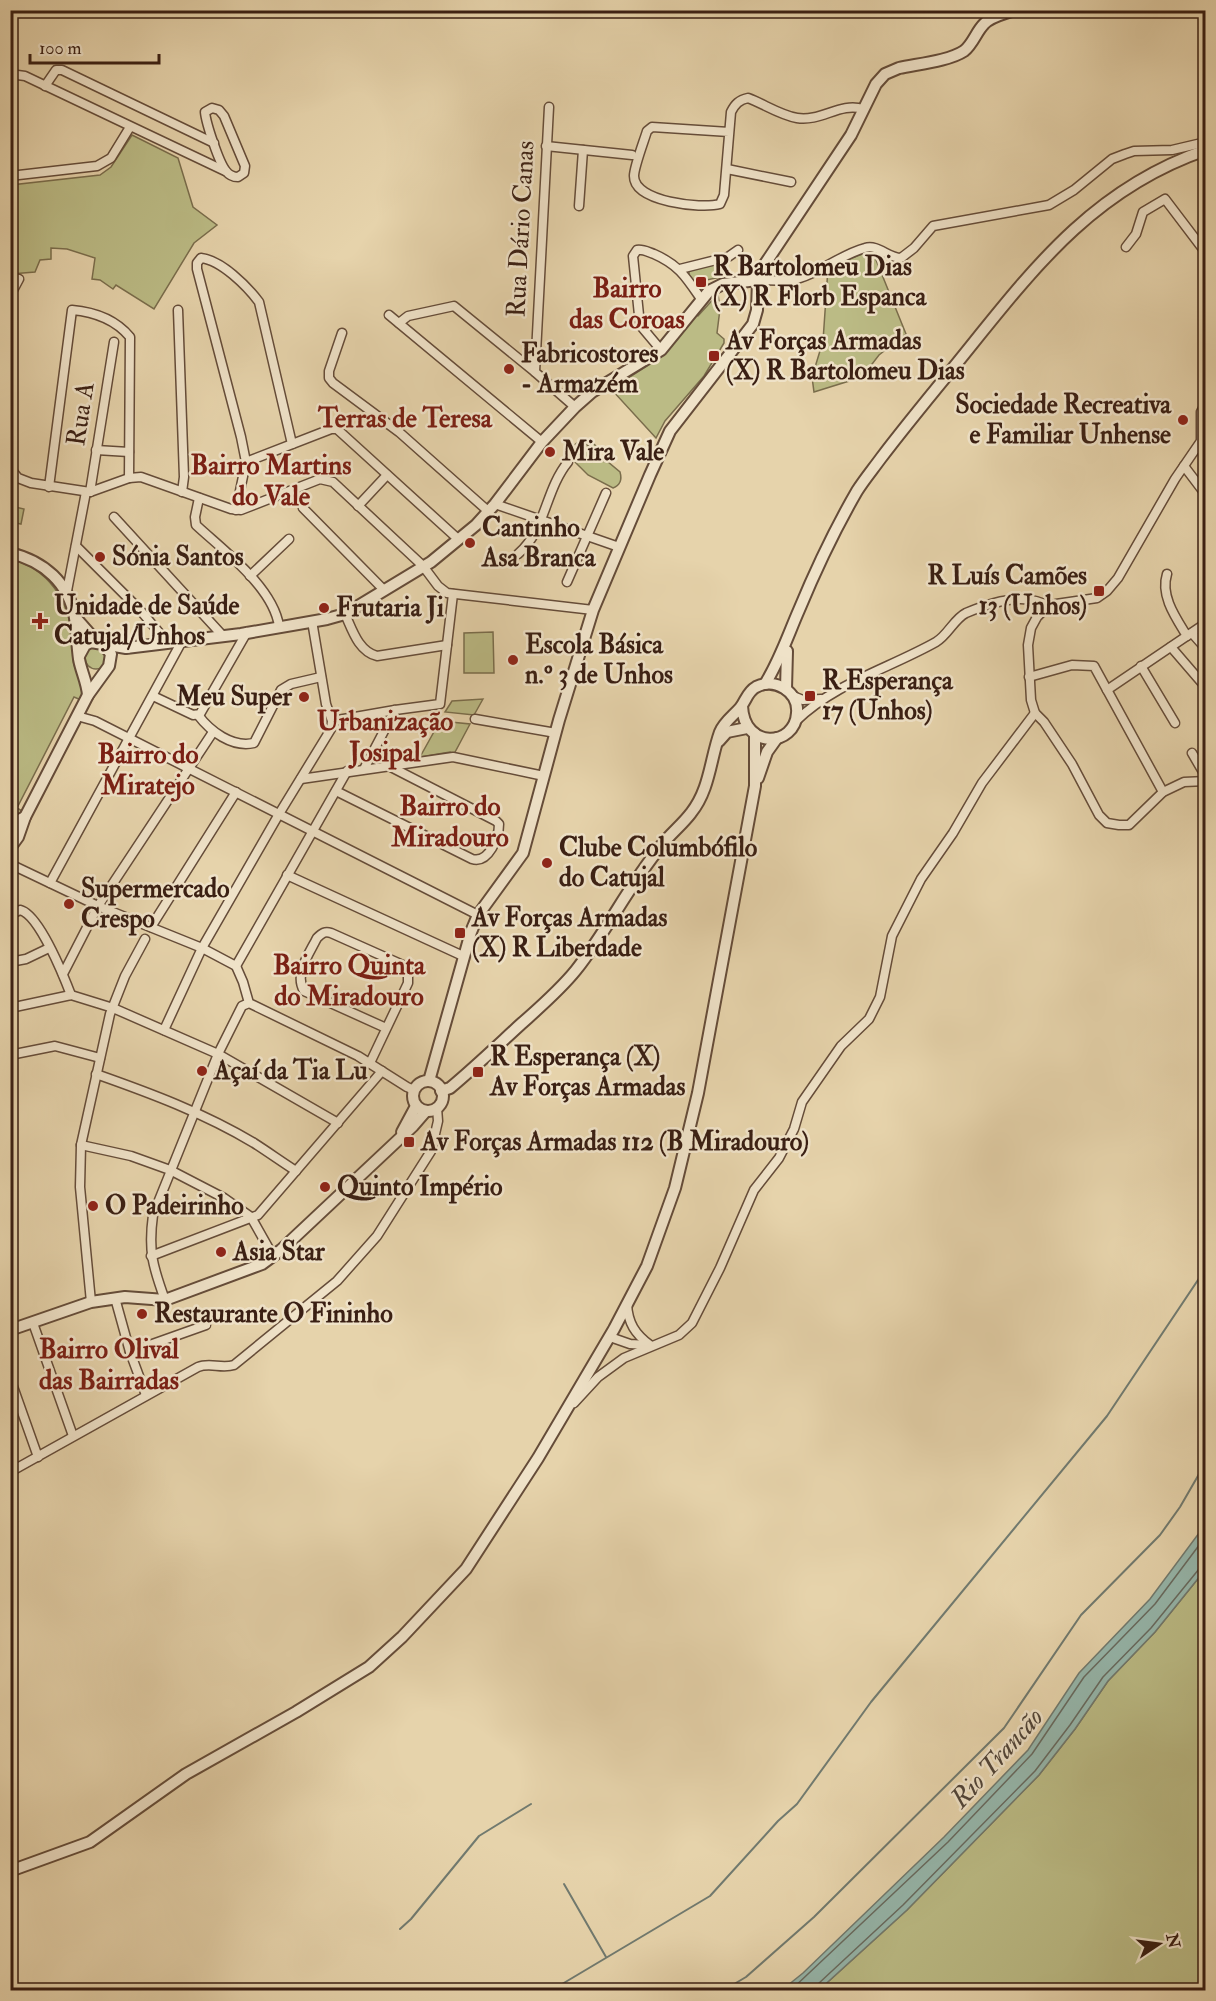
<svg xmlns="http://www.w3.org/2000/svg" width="1216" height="2001" viewBox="0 0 1216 2001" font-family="'IM FELL Double Pica',serif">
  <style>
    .green { fill: #bbbb85; stroke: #7a6d4c; stroke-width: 1.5 }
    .water { fill: #96b7ac; stroke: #717a6f; stroke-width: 1.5 }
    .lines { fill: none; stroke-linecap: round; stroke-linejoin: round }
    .shore { stroke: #686b60; stroke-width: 1.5 }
    .stream { stroke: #717a6f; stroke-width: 2 }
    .minor-casing { stroke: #654c39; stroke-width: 11 }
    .tertiary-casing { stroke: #654c39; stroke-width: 14 }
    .minor { stroke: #efe2c8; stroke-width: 8 }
    .tertiary { stroke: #efe2c8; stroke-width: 10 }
    .poi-dot { fill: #8f2418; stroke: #efe2c8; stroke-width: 2 }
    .labels { text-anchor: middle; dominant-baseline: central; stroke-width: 5; stroke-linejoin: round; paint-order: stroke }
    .street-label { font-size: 26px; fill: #3a1f13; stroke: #efe2c8 }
    .poi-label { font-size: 26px; font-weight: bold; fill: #3a1f13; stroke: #efe2c8; text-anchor: start }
    .neighbourhood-label { font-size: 27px; font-weight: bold; fill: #7a1f14; stroke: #efe2c8 }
    .water-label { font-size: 27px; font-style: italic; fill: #514539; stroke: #efe2c8 }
  </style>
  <rect width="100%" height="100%" fill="#e6d3ab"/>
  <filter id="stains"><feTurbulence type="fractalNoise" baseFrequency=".00333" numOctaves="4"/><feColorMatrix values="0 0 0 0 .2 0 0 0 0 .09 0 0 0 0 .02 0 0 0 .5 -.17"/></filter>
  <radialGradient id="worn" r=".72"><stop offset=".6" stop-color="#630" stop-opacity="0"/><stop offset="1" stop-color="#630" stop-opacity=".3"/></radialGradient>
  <g class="green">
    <path d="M132 135 178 158 193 207 217 225 194 243 154 309 116 285 113 289 100 280 92 279 95 258 67 249 51 248V259L40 260 35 272 11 274V185L100 175 111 167Z"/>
    <path d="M872 250 906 334 879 355 862 377 814 392 812 377 823 341 828 268Z"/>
    <path d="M717 263 721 277 697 282H694L689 276V271Z"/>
    <path d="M718 294 720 309 717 333 724 339V343L704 376 665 421 656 438 611 389 661 357 695 315 698 316Z"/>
    <path d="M581 439 588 446 592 442 600 450 595 456 601 461 608 462 620 472C622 479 621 485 613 488L588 475 566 453Z"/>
    <path d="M11 506 24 509 21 524 11 522Z"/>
    <path d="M17 561C54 573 72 609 73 646 74 652 72 659 74 665 79 680 87 680 81 700L74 697 17 808 22 811 11 822 10 584 14 583Z"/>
    <path d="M493 632 494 673H464V633Z"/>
    <circle cx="96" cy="658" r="11"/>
    <path d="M483 699 474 715 445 712 452 701Z"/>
    <path d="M440 721 470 724 454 754 450 752 420 757Z"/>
    <path d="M1205 1570V1990H819L907 1910 1039 1775 1075 1729 1108 1681 1155 1632Z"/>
  </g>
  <path class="water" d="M1205 1525V1570L1155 1632 1108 1681 1075 1729 1039 1775 907 1910 819 1990H782L803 1973 944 1837 1028 1750 1079 1673 1150 1599Z"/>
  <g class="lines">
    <g class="shore">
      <path d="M791 1990 948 1842 1032 1754 1084 1677 1155 1604 1206 1536"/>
      <path d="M816 1990 818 1984 903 1905 1035 1771 1070 1725 1103 1677 1151 1628 1199 1569 1206 1567"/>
    </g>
    <g class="stream">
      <path d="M564 1884 606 1957"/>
      <path d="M400 1929 411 1919 479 1836 531 1804"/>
      <path d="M552 1990 710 1896 778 1821 797 1804 871 1702 1107 1416 1206 1268"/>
      <path d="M724 1990 746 1977 814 1917 1004 1728 1081 1615 1160 1535 1180 1507 1206 1462"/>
    </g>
    <defs>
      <g id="minor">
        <path d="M10 74 25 76 225 171"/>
        <path d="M45 86 56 70H62L214 143"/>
        <path d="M549 107 535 372 575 407"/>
        <path d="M212 108 219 110 224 116 245 166 244 173 238 177C234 177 229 175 226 171 219 163 206 123 205 112Z"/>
        <path d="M729 132 652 127 647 131C644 141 634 167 634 176 634 202 701 209 720 204L724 195 731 112C735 104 739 100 748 98 764 104 780 115 797 118 821 122 840 102 863 109"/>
        <path d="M546 146 632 155"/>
        <path d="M727 169 791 182"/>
        <path d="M10 176 97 166 111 158 130 127"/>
        <path d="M579 206 583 150"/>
        <path d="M1126 247 1136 234 1143 212 1165 199 1206 253"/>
        <path d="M680 269 728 257 738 250"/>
        <path d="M758 280C771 280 787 282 800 278 823 271 842 254 865 248 878 244 888 258 901 258L914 248 933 226 1049 205 1074 190 1112 159 1125 154 1134 151 1172 150 1206 142"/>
        <path d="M10 302 11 294 19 279"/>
        <path d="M178 310 184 477 182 492"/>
        <path d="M389 315 542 442"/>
        <path d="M399 323 408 316 454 306 535 372"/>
        <path d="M342 333 329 371V378L333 383 399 432 488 511"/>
        <path d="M661 350 640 325 633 256 637 250C643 249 648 252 654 254 679 265 686 277 701 299"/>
        <path d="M1206 403 1201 412V441L1175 479 1118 578 1107 591 1097 598 1056 604 1044 610 1037 617 1031 628 1028 645 1031 700 1035 713 1044 722 1072 764 1099 815 1107 823 1119 825H1129L1163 792 1184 782 1206 781"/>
        <path d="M96 450 129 452"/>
        <path d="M246 462 331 429H337L458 539"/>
        <path d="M1184 466 1206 495"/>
        <path d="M10 468 18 478 31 483 90 492 129 478 141 477 231 509 241 510 320 479 333 482 423 566 438 586 447 593 593 610"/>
        <path d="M49 487 72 310C95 312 115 319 130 337L129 478"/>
        <path d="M90 492 114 342"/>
        <path d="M199 498 195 517 196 525C224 551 273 587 279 626"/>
        <path d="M495 504 619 547"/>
        <path d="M358 506 387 475"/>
        <path d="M303 508 383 589"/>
        <path d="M236 510 246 462 241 437 197 269V263L201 258C221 260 247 286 259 302L292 444"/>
        <path d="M114 517 223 636"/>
        <path d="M76 546 140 610 168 643"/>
        <path d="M518 554C546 530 545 490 568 462"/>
        <path d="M1167 574C1160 596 1176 618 1187 636"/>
        <path d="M250 576 289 539"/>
        <path d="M567 582 606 493"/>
        <path d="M67 591 86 492"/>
        <path d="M345 614C352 629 358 651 377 656L447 645"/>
        <path d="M1192 633 1206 649"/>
        <path d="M1171 647 1202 683"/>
        <path d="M1141 666 1175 723"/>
        <path d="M1029 677 1072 665 1094 666 1163 792"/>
        <path d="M1107 690 1206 623"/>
        <path d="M153 696 193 715 200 714 247 632"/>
        <path d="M793 696 803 700 821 699"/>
        <path d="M198 715C210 731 232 748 254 743L281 690 291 684 321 677"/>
        <path d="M77 716 95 721 478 915"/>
        <path d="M475 719 556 733"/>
        <path d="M332 721 395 710 440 704 453 594"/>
        <path d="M796 721C835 683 890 668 936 642 948 635 954 619 966 613 991 602 1025 591 1050 607"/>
        <path d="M1192 753 1206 777"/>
        <path d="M364 769 395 710"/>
        <path d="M301 779 453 757 544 776"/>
        <path d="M336 791 472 859C489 864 499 837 499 824L496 821 389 766"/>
        <path d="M10 864 98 906 202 948 236 966 243 982 249 1003 358 1056 407 1087 414 1090"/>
        <path d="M287 875 463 956"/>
        <path d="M50 883 182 641"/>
        <path d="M10 915 20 910C39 914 64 977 71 995"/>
        <path d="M151 927 236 792"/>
        <path d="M10 962 26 959 49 948"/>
        <path d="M236 966 347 771"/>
        <path d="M63 974 98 906 213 732"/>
        <path d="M10 1008 71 995 113 1008 218 1054 338 1123"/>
        <path d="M164 1030 202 948 279 814 331 729 332 721 326 704 312 621"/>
        <path d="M10 1055 55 1046 100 1058"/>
        <path d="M370 1063 408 983V970L405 966 331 933C325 931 322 933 317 938 309 954 294 974 304 991L386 1028"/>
        <path d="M96 1074C150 1093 204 1113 254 1143 268 1152 282 1162 296 1171"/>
        <path d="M81 1145 131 1156 170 1170 224 1198 251 1217 273 1256"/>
        <path d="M151 1256 258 1215 382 1071"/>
        <path d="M115 1298 130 1352 146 1395"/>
        <path d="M165 1300C153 1267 148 1251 153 1215L218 1054 242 1006 249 1003"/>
        <path d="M91 1302 80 1187 81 1145 110 1014 125 976 145 939"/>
        <path d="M627 1304C628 1323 635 1334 650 1345"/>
        <path d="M33 1323 73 1436"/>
        <path d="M610 1337 630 1344 647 1345"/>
        <path d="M130 1352 206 1325"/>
        <path d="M10 1378 38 1457"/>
        <path d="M574 1403 598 1377 624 1358 679 1335 692 1323 720 1268 754 1190 779 1158 794 1129 802 1102 841 1046 869 1019 880 997 892 936 921 879 953 833 982 783 1035 713"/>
        <path d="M10 1472 198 1367C210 1362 221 1369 234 1365L337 1281 377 1236 431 1151 438 1121 437 1108"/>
      </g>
      <g id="tertiary">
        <path d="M10 553C44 561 69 583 75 618 77 631 77 645 79 659 81 671 87 682 88 695"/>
        <path d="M75 617 97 642"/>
        <path d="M79 656 85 645 91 642 126 648 241 634 327 619 345 614 431 562 476 525 495 504 542 442 575 407 592 392 661 350 709 291 723 284 758 280"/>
        <path d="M765 684C780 660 788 635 799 610 816 569 835 529 857 491 864 480 873 469 881 458 903 429 926 401 949 373 1025 280 1086 191 1206 150"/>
        <path d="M786 689 787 651"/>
        <path d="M719 741 727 732 747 728"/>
        <path d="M758 778 767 752 777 738"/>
        <path d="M10 825 25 817"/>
        <path d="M10 848 18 837 25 817 88 695 109 666 111 654 103 644"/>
        <path d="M429 1081 471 932 478 915 523 853 559 720 593 610 650 475 670 431 753 324 757 310 758 280 761 270 851 135 876 84 885 74 899 68C917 64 949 61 964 51 973 44 976 32 984 24 991 16 1004 14 1014 10"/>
        <circle cx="428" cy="1096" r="15"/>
        <path d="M441 1091 450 1088C474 1068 497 1046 521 1024 540 1007 560 990 576 970 607 931 629 885 661 846 670 834 682 825 691 813 710 789 710 760 720 732 724 722 733 716 740 708 746 701 747 692 756 687 775 677 799 692 797 713 795 747 744 750 742 706"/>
        <path d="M402 1132 416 1106"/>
        <path d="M10 1330 91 1302 125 1297 165 1300 262 1264 281 1250 413 1126 426 1111"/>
        <path d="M10 1871 90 1842 186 1774 296 1712 369 1667 402 1637 466 1569 538 1458 614 1329 647 1266 675 1188 698 1093 755 786V734"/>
      </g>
    </defs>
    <use href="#minor" class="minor-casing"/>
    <use href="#tertiary" class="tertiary-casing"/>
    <use href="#minor" class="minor"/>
    <use href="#tertiary" class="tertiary"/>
  </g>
  <g class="poi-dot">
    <rect x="695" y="276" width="12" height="12" rx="3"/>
    <rect x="708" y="350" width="12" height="12" rx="3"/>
    <circle cx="509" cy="369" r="6"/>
    <circle cx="1183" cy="420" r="6"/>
    <circle cx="550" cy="452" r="6"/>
    <circle cx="470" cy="543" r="6"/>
    <circle cx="100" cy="557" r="6"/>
    <rect x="1093" y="585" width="12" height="12" rx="3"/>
    <circle cx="324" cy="608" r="6"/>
    <path d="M37 612h6v6h6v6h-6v6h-6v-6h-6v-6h6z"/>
    <circle cx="513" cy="660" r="6"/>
    <rect x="804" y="690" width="12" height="12" rx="3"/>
    <circle cx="304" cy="697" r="6"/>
    <circle cx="547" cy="863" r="6"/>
    <circle cx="69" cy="904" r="6"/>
    <rect x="454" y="927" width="12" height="12" rx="3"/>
    <circle cx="202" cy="1071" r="6"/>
    <rect x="472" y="1066" width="12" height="12" rx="3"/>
    <rect x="403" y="1136" width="12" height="12" rx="3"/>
    <circle cx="325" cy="1187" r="6"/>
    <circle cx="93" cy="1206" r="6"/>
    <circle cx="221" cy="1252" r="6"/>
    <circle cx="142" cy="1314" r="6"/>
  </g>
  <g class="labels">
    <g class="street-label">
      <text transform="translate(521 229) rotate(-87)">Rua Dário Canas</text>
      <text transform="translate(81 414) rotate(-81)">Rua A</text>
    </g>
    <g class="poi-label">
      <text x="713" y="267">R Bartolomeu Dias<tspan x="713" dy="30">(X) R Florb Espanca</tspan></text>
      <text x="726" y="341">Av Forças Armadas<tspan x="726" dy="30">(X) R Bartolomeu Dias</tspan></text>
      <text x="521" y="354">Fabricostores<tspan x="521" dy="30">- Armazém</tspan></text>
      <text x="1171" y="405" text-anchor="end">Sociedade Recreativa<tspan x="1171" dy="30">e Familiar Unhense</tspan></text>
      <text x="562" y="452">Mira Vale</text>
      <text x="482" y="528">Cantinho<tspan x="482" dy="30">Asa Branca</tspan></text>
      <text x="112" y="557">Sónia Santos</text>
      <text x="1087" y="576" text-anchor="end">R Luís Camões<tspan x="1087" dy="30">13 (Unhos)</tspan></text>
      <text x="54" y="606">Unidade de Saúde<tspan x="54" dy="30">Catujal/Unhos</tspan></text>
      <text x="336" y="608">Frutaria Ji</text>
      <text x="525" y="645">Escola Básica<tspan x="525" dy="30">n.º 3 de Unhos</tspan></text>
      <text x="822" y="681">R Esperança<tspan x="822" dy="30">17 (Unhos)</tspan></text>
      <text x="292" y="697" text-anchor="end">Meu Super</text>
      <text x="559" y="848">Clube Columbófilo<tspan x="559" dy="30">do Catujal</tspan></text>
      <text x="81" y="889">Supermercado<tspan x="81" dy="30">Crespo</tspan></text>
      <text x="472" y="918">Av Forças Armadas<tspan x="472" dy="30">(X) R Liberdade</tspan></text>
      <text x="490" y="1057">R Esperança (X)<tspan x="490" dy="30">Av Forças Armadas</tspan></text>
      <text x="214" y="1071">Açaí da Tia Lu</text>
      <text x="421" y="1142">Av Forças Armadas 112 (B Miradouro)</text>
      <text x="337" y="1187">Quinto Império</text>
      <text x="105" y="1206">O Padeirinho</text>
      <text x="233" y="1252">Asia Star</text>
      <text x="154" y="1314">Restaurante O Fininho</text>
    </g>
    <g class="neighbourhood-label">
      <text x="627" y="288">Bairro<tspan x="627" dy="31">das Coroas</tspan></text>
      <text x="405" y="418">Terras de Teresa</text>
      <text x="271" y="465">Bairro Martins<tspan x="271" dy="31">do Vale</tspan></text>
      <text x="385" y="721">Urbanização<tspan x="385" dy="31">Josipal</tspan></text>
      <text x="148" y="754">Bairro do<tspan x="148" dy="31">Miratejo</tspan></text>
      <text x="450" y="806">Bairro do<tspan x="450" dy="31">Miradouro</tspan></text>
      <text x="349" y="965">Bairro Quinta<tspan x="349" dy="31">do Miradouro</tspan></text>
      <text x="109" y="1349">Bairro Olival<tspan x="109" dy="31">das Bairradas</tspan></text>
    </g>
    <g class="water-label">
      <text transform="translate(997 1758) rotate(-48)">Rio Trancão</text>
    </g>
  </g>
  <rect width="1216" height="2001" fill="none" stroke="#e6d3ab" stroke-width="36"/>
  <rect x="12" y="12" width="1192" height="1977" fill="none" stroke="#3a1f13" stroke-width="3"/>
  <rect x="18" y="18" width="1180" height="1965" fill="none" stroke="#3a1f13" stroke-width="1.5"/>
  <g transform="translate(1159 1944) rotate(77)" stroke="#efe2c8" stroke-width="4.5" paint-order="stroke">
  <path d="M0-4.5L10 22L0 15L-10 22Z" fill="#3a1f13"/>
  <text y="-9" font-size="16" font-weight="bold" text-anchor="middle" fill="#3a1f13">N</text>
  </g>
  <path d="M30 54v9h129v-9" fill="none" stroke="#3a1f13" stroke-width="3"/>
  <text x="39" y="54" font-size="18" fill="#3a1f13" stroke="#efe2c8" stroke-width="4.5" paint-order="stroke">100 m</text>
  <rect width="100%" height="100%" filter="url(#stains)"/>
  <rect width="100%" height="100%" fill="url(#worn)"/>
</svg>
